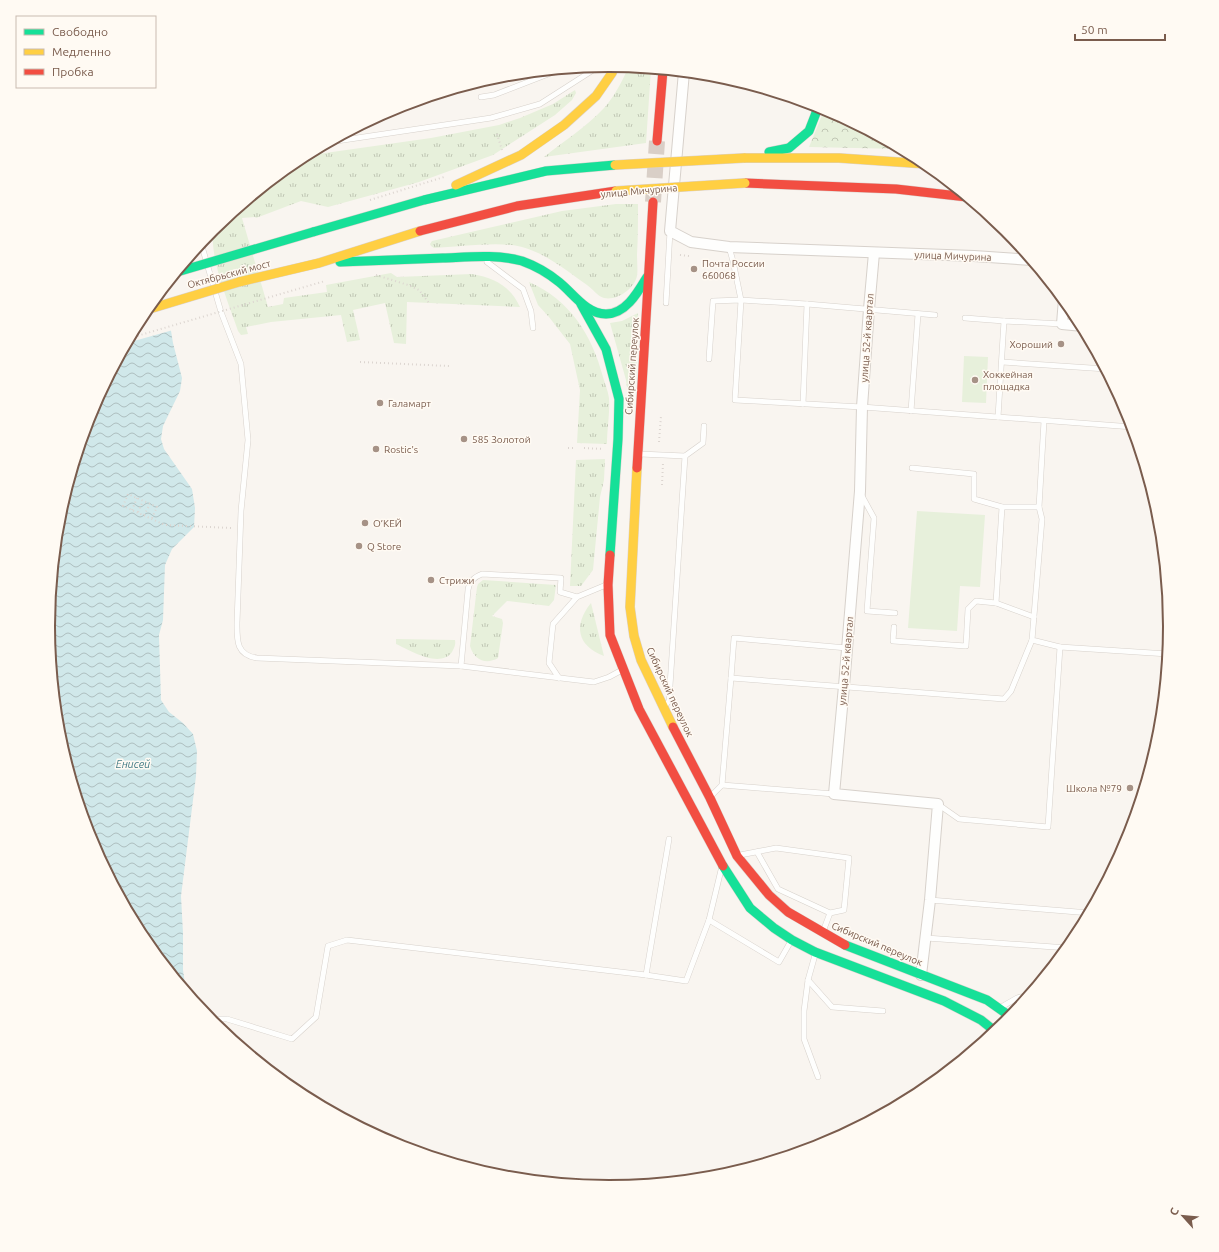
<svg xmlns="http://www.w3.org/2000/svg" width="1219" height="1252" viewBox="0 0 1219 1252" font-family="Ubuntu,sans-serif">
  <style>
    .grass { fill: url(#grass-tufts) }
    .forest { fill: url(#forest-crowns) }
    .park { fill: #e7f0db }
    .water { fill: url(#water-waves) }
    .pier { fill: #f9f5f0 }
    .lines { fill: none; stroke-linecap: round; stroke-linejoin: round }
    .primary-tunnel { stroke: #d9cfc7; stroke-width: 16; stroke-dasharray: 16 8; stroke-linecap: butt }
    .lane-casing { stroke: #d7d1cb; stroke-width: 6 }
    .street-casing { stroke: #d7d1cb; stroke-width: 12 }
    .fast-casing { stroke: #dad1cc; stroke-width: 10 }
    .slow-casing { stroke: #dad1cc; stroke-width: 10 }
    .jam-casing { stroke: #dad1cc; stroke-width: 10 }
    .path { stroke: #dcd5d0; stroke-width: 2; stroke-dasharray: 1 3; stroke-linecap: butt }
    .lane { stroke: #fefefd; stroke-width: 5 }
    .street { stroke: #fefefd; stroke-width: 10 }
    .fast { stroke: #16e098; stroke-width: 9 }
    .slow { stroke: #ffcf43; stroke-width: 9 }
    .jam { stroke: #f24e42; stroke-width: 9 }
    .fast-bridge-casing { stroke: #dad1cc; stroke-width: 10; stroke-linecap: butt }
    .slow-bridge-casing { stroke: #dad1cc; stroke-width: 10; stroke-linecap: butt }
    .path-bridge { stroke: #dcd5d0; stroke-width: 2; stroke-dasharray: 1 3; stroke-linecap: butt }
    .fast-bridge { stroke: #16e098; stroke-width: 9 }
    .slow-bridge { stroke: #ffcf43; stroke-width: 9 }
    .poi-dot { fill: #a69286; stroke: #fffaf3; stroke-width: 1.5 }
    .labels { text-anchor: middle; dominant-baseline: central; stroke-width: 3; stroke-linejoin: round; paint-order: stroke }
    .street-label { font-size: 10px; fill: #7a5c4d; stroke: #fffaf3 }
    .poi-label { font-size: 10px; fill: #7a5c4d; stroke: #fffaf3; text-anchor: start }
    .water-label { font-size: 11px; font-style: italic; fill: #437c86; stroke: #fffaf3 }
    .rim { fill: none; stroke: #7a5c4d; stroke-width: 2 }
  </style>
  <defs>
    <pattern id="grass-tufts" width="24" height="20" patternUnits="userSpaceOnUse"><rect width="24" height="20" fill="#e7f0db"/><path d="M3 7l-1-3M5 7V3M7 7l1-3M15 17l-1-3M17 17v-4M19 17l1-3" fill="none" stroke="#c0c6b4"/></pattern>
    <pattern id="forest-crowns" width="20" height="18" patternUnits="userSpaceOnUse"><rect width="20" height="18" fill="#e7f0db"/><path d="M2 6a3 3 0 1 1 6 0M12 15a3 3 0 1 1 6 0" fill="none" stroke="#c0c6b4"/></pattern>
    <pattern id="water-waves" width="16" height="10" patternUnits="userSpaceOnUse"><rect width="16" height="10" fill="#d0e8ea"/><path d="M0 5q4-4 8 0t8 0" fill="none" stroke="#aebfc0"/></pattern>
  </defs>
  <rect width="100%" height="100%" fill="#f9f5f0"/>
  <g class="grass">
    <path d="M629 66 651 69 646 143 544 157C564 141 586 127 604 108 613 99 624 78 629 66Z"/>
    <path d="M575 90 576 93 572 100 555 115 493 155 419 182 328 207 301 201 256 218 255 217 242 218 268 307 283 304 284 298 327 292 326 285 391 273 397 277 472 274C495 278 510 286 520 307L407 302 406 344 394 343 385 303 353 310 360 340 347 342 341 315 271 322 246 327 248 334 241 335 238 331C228 301 210 261 213 229L298 159 311 155 431 138 499 125 520 118 553 104Z"/>
    <path d="M616 204H638C638 221 638 238 637 255 637 262 638 270 637 276 634 289 617 301 604 298 597 296 593 289 587 285 567 271 547 254 522 247 499 241 459 247 434 248L431 246 430 244 432 241 562 211Z"/>
    <path d="M529 282C570 300 592 335 603 377 605 384 608 391 609 398 610 413 607 429 607 444L577 443 580 390 570 344 549 317 538 305Z"/>
    <path d="M638 313 636 381 630 406 626 380 610 323 622 321Z"/>
    <path d="M605 459 604 480 600 497 593 570 581 586H570L576 460Z"/>
    <path d="M483 580 556 585 554 600 549 606 507 601 492 616 502 619 503 623 498 658C486 665 474 660 470 646L477 587 478 584Z"/>
    <path d="M591 603 604 656C577 646 573 625 591 603Z"/>
    <path d="M396 639 455 640C456 645 454 648 452 652 440 669 409 650 396 644Z"/>
  </g>
  <path class="forest" d="M825 108 899 147 901 149 809 147Z"/>
  <g class="park">
    <path d="M964 356 988 357 986 403 962 402Z"/>
    <path d="M917 511 985 515 980 587 960 586 957 631 908 628Z"/>
  </g>
  <path class="water" d="M164 288 173 343 182 378 180 391 163 426 161 439 164 449 192 489 195 508 194 527 172 549 165 565 163 620 159 635 161 700 169 712 183 723 193 734 197 751 196 776 181 896 183 933V970L186 991 143 938 91 841 59 735 48 626 59 516 91 411 143 314Z"/>
  <path class="pier" d="M165 287 173 330 127 343 143 314Z"/>
  <g class="lines">
    <path class="primary-tunnel" d="M653 202 657 141"/>
    <defs>
      <g id="lane">
        <path d="M481 97 494 95 551 73 556 70"/>
        <path d="M330 142 491 118 540 104 601 65"/>
        <path d="M201 243 221 312 241 364 248 440 241 511 237 623C237 640 236 655 257 658L461 666 594 682 609 677 622 670"/>
        <path d="M729 247 733 261 741 300 807 304 935 315"/>
        <path d="M487 262 523 289 531 311 533 328"/>
        <path d="M666 303 670 231"/>
        <path d="M965 318 1004 321"/>
        <path d="M709 359 713 301 741 300 735 400 862 407 1133 427"/>
        <path d="M1002 362 1106 369"/>
        <path d="M803 404 807 304"/>
        <path d="M911 411 918 314"/>
        <path d="M998 417 1004 321 1062 324"/>
        <path d="M1044 421 1039 507 1042 519 1032 640 1060 647"/>
        <path d="M640 454 685 456 669 701 665 706"/>
        <path d="M685 456 703 443 704 426"/>
        <path d="M912 468 974 474V499L1002 507H1039"/>
        <path d="M862 496 874 518 867 611 895 613"/>
        <path d="M996 603 1002 507"/>
        <path d="M894 627 893 641 966 646 968 609 976 601 996 603 1034 617"/>
        <path d="M461 666 468 590C469 582 474 577 482 574L561 578 560 592 577 597"/>
        <path d="M559 678 549 663 553 624 577 597 606 585"/>
        <path d="M731 678 734 638 847 648"/>
        <path d="M722 785 834 794"/>
        <path d="M711 796 722 785 731 678 1004 699 1011 691 1032 640"/>
        <path d="M939 805 959 819 1048 827 1060 647 1168 654"/>
        <path d="M757 852 778 889 830 913"/>
        <path d="M740 855 776 848 849 858 844 910 830 913 824 929"/>
        <path d="M930 900 1090 913"/>
        <path d="M709 920 779 962 791 941"/>
        <path d="M926 938 1068 948"/>
        <path d="M815 955 808 980 804 1011V1039L818 1077"/>
        <path d="M646 975 669 839"/>
        <path d="M808 980 832 1007 883 1011"/>
        <path d="M1003 1006 1017 998 1029 995"/>
        <path d="M210 1019H227L292 1039 316 1017 328 946 347 940 646 975 686 981 709 920 721 870"/>
      </g>
      <g id="street">
        <path d="M684 72 670 231 691 242 729 247 974 256 1032 260"/>
        <path d="M874 253 869 309 862 407 860 491 844 686 834 794 938 804 930 900 921 975"/>
        <path d="M1064 299 1062 324 1083 326"/>
      </g>
      <g id="fast">
        <path d="M769 152 789 148 809 131 816 113V105"/>
        <path d="M313 232 424 200 546 171 615 165"/>
        <path d="M340 262C374 261 409 259 443 258 469 257 497 254 522 261 536 266 548 273 559 282 573 293 586 314 606 314 626 314 638 292 647 277"/>
        <path d="M581 304 606 349 619 399 618 439 610 555"/>
        <path d="M723 866 750 908 774 928 792 940 815 952 944 1001 981 1020 996 1032"/>
        <path d="M845 945 987 1000 1011 1017"/>
      </g>
      <g id="slow">
        <path d="M744 158H839L927 164"/>
        <path d="M456 185 521 155 564 125 596 96 612 73 615 65"/>
        <path d="M239 282 319 263 420 231"/>
        <path d="M637 468 630 607 634 636 641 660 673 727"/>
      </g>
      <g id="jam">
        <path d="M657 141 663 70"/>
        <path d="M745 183 896 189 967 197"/>
        <path d="M420 231 517 206 616 191"/>
        <path d="M637 468 653 202"/>
        <path d="M610 555 608 585 610 635 639 709 723 866"/>
        <path d="M673 727 710 798 737 856 769 895 788 912 845 945"/>
      </g>
    </defs>
    <use href="#lane" class="lane-casing"/>
    <use href="#street" class="street-casing"/>
    <use href="#fast" class="fast-casing"/>
    <use href="#slow" class="slow-casing"/>
    <use href="#jam" class="jam-casing"/>
    <g class="path">
      <path d="M497 134 502 150"/>
      <path d="M370 200 444 177"/>
      <path d="M680 255 689 256"/>
      <path d="M376 275 408 285 419 290 429 303"/>
      <path d="M360 362 449 366"/>
      <path d="M659 442 661 416"/>
      <path d="M568 448H574"/>
      <path d="M584 448 604 449"/>
      <path d="M662 485 663 463"/>
      <path d="M132 510 137 498"/>
      <path d="M138 512 143 501"/>
      <path d="M144 515 150 504"/>
      <path d="M152 518 157 507 128 494 123 506 165 525 231 528"/>
    </g>
    <use href="#lane" class="lane"/>
    <use href="#street" class="street"/>
    <use href="#fast" class="fast"/>
    <use href="#slow" class="slow"/>
    <use href="#jam" class="jam"/>
    <defs>
      <path id="fast-bridge" d="M177 272 313 232"/>
      <g id="slow-bridge">
        <path d="M615 165 744 158"/>
        <path d="M616 191 745 183"/>
        <path d="M146 310 239 282"/>
      </g>
    </defs>
    <use href="#fast-bridge" class="fast-bridge-casing"/>
    <use href="#slow-bridge" class="slow-bridge-casing"/>
    <path class="path-bridge" d="M130 338 325 281"/>
    <use href="#fast-bridge" class="fast-bridge"/>
    <use href="#slow-bridge" class="slow-bridge"/>
  </g>
  <g class="poi-dot">
    <circle cx="694" cy="269" r="4"/>
    <circle cx="1061" cy="344" r="4"/>
    <circle cx="975" cy="380" r="4"/>
    <circle cx="380" cy="403" r="4"/>
    <circle cx="464" cy="439" r="4"/>
    <circle cx="376" cy="449" r="4"/>
    <circle cx="365" cy="523" r="4"/>
    <circle cx="359" cy="546" r="4"/>
    <circle cx="431" cy="580" r="4"/>
    <circle cx="1130" cy="788" r="4"/>
  </g>
  <g class="labels">
    <g class="street-label">
      <text transform="translate(639 191) rotate(-5)">улица Мичурина</text>
      <text transform="translate(953 256) rotate(2)">улица Мичурина</text>
      <text transform="translate(229 274) rotate(-15)">Октябрьский мост</text>
      <text transform="translate(867 338) rotate(-86)">улица 52-й квартал</text>
      <text transform="translate(632 366) rotate(-86)">Сибирский переулок</text>
      <text transform="translate(846 661) rotate(-85)">улица 52-й квартал</text>
      <text transform="translate(670 692) rotate(65)">Сибирский переулок</text>
      <text transform="translate(877 944) rotate(23)">Сибирский переулок</text>
    </g>
    <g class="poi-label">
      <text x="702" y="263">Почта России<tspan x="702" dy="12">660068</tspan></text>
      <text x="1053" y="344" text-anchor="end">Хороший</text>
      <text x="983" y="374">Хоккейная<tspan x="983" dy="12">площадка</tspan></text>
      <text x="388" y="403">Галамарт</text>
      <text x="472" y="439">585 Золотой</text>
      <text x="384" y="449">Rostic's</text>
      <text x="373" y="523">О’КЕЙ</text>
      <text x="367" y="546">Q Store</text>
      <text x="439" y="580">Стрижи</text>
      <text x="1122" y="788" text-anchor="end">Школа №79</text>
    </g>
    <g class="water-label">
      <text x="133" y="764">Енисей</text>
    </g>
  </g>
  <path d="M0 0H1219V1252H0ZM55 626a554 554 0 1 1 1108 0a554 554 0 1 1-1108 0Z" fill="#fffaf3" fill-rule="evenodd"/>
  <path class="rim" d="M55 626a554 554 0 1 1 1108 0a554 554 0 1 1-1108 0Z"/>
  <rect x="16" y="16" width="140" height="72" fill="#fffaf3" stroke="#cabbb1"/>
  <rect x="24" y="29" width="20" height="6" fill="#16e098" stroke="#cabbb1"/>
  <text x="52" y="36" font-size="12" fill="#7a5c4d">Свободно</text>
  <rect x="24" y="49" width="20" height="6" fill="#ffcf43" stroke="#cabbb1"/>
  <text x="52" y="56" font-size="12" fill="#7a5c4d">Медленно</text>
  <rect x="24" y="69" width="20" height="6" fill="#f24e42" stroke="#cabbb1"/>
  <text x="52" y="76" font-size="12" fill="#7a5c4d">Пробка</text>
  <g transform="translate(1183 1216) rotate(297)" stroke="#fffaf3" stroke-width="3" paint-order="stroke">
  <path d="M0-3L7 15L0 10L-7 15Z" fill="#7a5c4d"/>
  <text y="-6" font-size="11" font-weight="bold" text-anchor="middle" fill="#7a5c4d">С</text>
  </g>
  <path d="M1075 34v6h90v-6" fill="none" stroke="#7a5c4d" stroke-width="2"/>
  <text x="1081" y="34" font-size="12" fill="#7a5c4d" stroke="#fffaf3" stroke-width="3" paint-order="stroke">50 m</text>
</svg>
